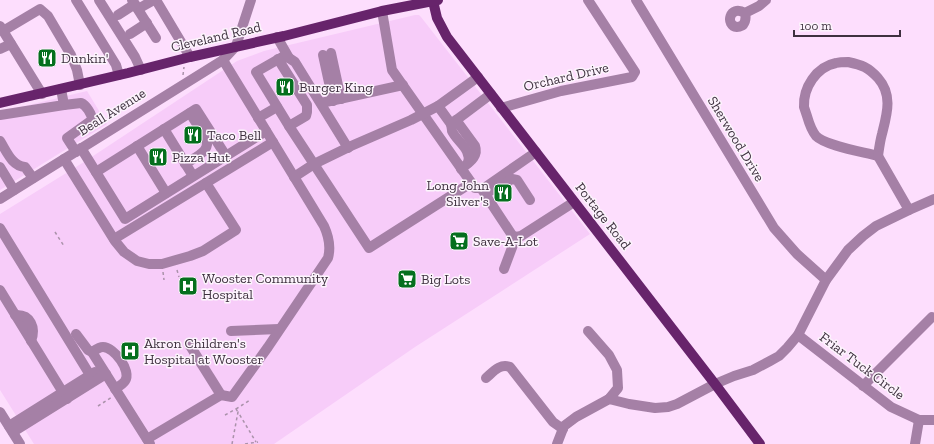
<svg xmlns="http://www.w3.org/2000/svg" width="934" height="444" viewBox="0 0 934 444" font-family="'Zilla Slab',serif">
  <style>
    .built { fill: #f7ccf9 }
    .lines { fill: none; stroke-linecap: round; stroke-linejoin: round }
    .path { stroke: #aa92aa; stroke-width: 1.5; stroke-dasharray: 3 3; stroke-linecap: butt }
    .minor { stroke: #a580a6; stroke-width: 10 }
    .major { stroke: #67246b; stroke-width: 10 }
    .labels { text-anchor: middle; dominant-baseline: central; stroke-width: 3; stroke-linejoin: round; paint-order: stroke }
    .street-label { font-size: 14px; fill: #3e303f; stroke: #fcf4fc }
    .poi-label { font-size: 14px; fill: #3e303f; stroke: #fcf4fc; text-anchor: start }
  </style>
  <rect width="100%" height="100%" fill="#fddefd"/>
  <g class="built">
    <path d="M415 15H419L421 17 590 234 415 347 274 444H34L0 390V214L84 162 237 61 264 51Z"/>
    <path d="M87 91 107 124 0 190V112Z"/>
  </g>
  <g class="lines">
    <g class="path">
      <path d="M183 75 184 67"/>
      <path d="M55 232 64 246"/>
      <path d="M177 270 179 277"/>
      <path d="M163 272 164 280"/>
      <path d="M98 406 112 397"/>
      <path d="M236 409 250 400"/>
      <path d="M225 415 236 409 238 412"/>
      <path d="M232 444 238 412 256 442"/>
      <path d="M245 444 258 442"/>
    </g>
    <g class="minor">
      <path d="M76 0 116 65 119 75"/>
      <path d="M99 0 135 57 141 70"/>
      <path d="M132 0 156 38"/>
      <path d="M156 0 190 57"/>
      <path d="M636 0 774 228 797 254 826 280"/>
      <path d="M138 9 154 0"/>
      <path d="M382 11 392 70 475 188H484L536 152"/>
      <path d="M745 13C746 17 746 21 743 25 741 26 740 27 737 27 725 26 729 4 745 13L759 6 766 0"/>
      <path d="M118 15 135 4"/>
      <path d="M0 26 42 94"/>
      <path d="M3 31 40 9 48 16 71 55 77 70 80 85"/>
      <path d="M130 34 147 23"/>
      <path d="M277 37 289 58 295 62 348 148"/>
      <path d="M0 49 11 44"/>
      <path d="M331 53 341 99"/>
      <path d="M323 55 333 101"/>
      <path d="M289 58 284 56 256 72 289 126 369 248 471 183"/>
      <path d="M278 59 307 105V112L306 116 289 126"/>
      <path d="M848 62C862 65 868 67 878 78 893 95 887 114 882 134 880 141 879 149 878 156 864 152 826 146 816 136 812 131 809 123 807 116 806 113 805 110 804 107 803 88 816 67 836 63 840 62 844 62 848 62Z"/>
      <path d="M321 103 403 85"/>
      <path d="M64 105 81 103C86 105 92 114 92 120L67 138 76 152"/>
      <path d="M438 106 451 124 491 94"/>
      <path d="M501 108 561 91 632 77 635 72 588 0"/>
      <path d="M0 115 64 105 61 89"/>
      <path d="M258 118 277 107"/>
      <path d="M456 120 475 146C479 157 468 163 461 169"/>
      <path d="M451 124C451 124 452 130 452 131 457 142 472 149 468 163"/>
      <path d="M164 129 193 176"/>
      <path d="M0 141C7 152 12 166 25 167L33 178"/>
      <path d="M137 146 166 193"/>
      <path d="M81 148 125 219 266 131"/>
      <path d="M878 156 909 210"/>
      <path d="M64 159 115 241 124 252 137 261 149 264H162L190 256 203 251 236 230 206 183"/>
      <path d="M185 164C195 157 213 151 205 137L190 113"/>
      <path d="M0 167 14 190"/>
      <path d="M96 172 196 109 226 156"/>
      <path d="M294 177 314 164 351 146 411 120 438 106 478 77"/>
      <path d="M481 188 512 235 516 237 521 236 574 202"/>
      <path d="M485 194 512 179 517 180 530 200"/>
      <path d="M0 199 223 60 236 46 251 0"/>
      <path d="M0 228 90 375"/>
      <path d="M114 239 273 142"/>
      <path d="M504 269 516 237"/>
      <path d="M0 290 67 399"/>
      <path d="M15 315C31 314 36 328 31 341"/>
      <path d="M231 331 279 329"/>
      <path d="M588 331 609 355 617 370 618 388 609 399"/>
      <path d="M76 334 88 350 92 352 150 444"/>
      <path d="M798 335 891 407 919 420H934"/>
      <path d="M189 344 221 395"/>
      <path d="M92 352C95 350 99 347 103 347 114 347 132 371 125 381 123 384 118 387 115 389"/>
      <path d="M486 378C493 372 500 363 510 367L553 422 563 429"/>
      <path d="M863 386 932 317"/>
      <path d="M0 412 20 444"/>
      <path d="M9 426 95 372"/>
      <path d="M13 432 106 374"/>
      <path d="M147 439 221 395 232 397 268 347 328 258C331 247 329 237 324 226L223 60"/>
      <path d="M557 444 564 426 576 417 609 399 629 404 655 408 668 407 677 404 715 384 734 376 753 370 770 361 779 356 787 348 798 335 826 280 848 250 863 236 876 226 909 210 934 199"/>
      <path d="M915 444 919 420"/>
    </g>
    <g class="major">
      <path d="M433 1 437 18 447 37 715 384 760 444"/>
      <path d="M0 103 128 73 190 57 284 36 382 11 438 0"/>
    </g>
  </g>
  <defs>
    <symbol id="restaurant-square" viewBox="-11 -11 22 22"><rect x="-9" y="-9" width="18" height="18" rx="4" fill="#056f1e" stroke="#fcf4fc"/><path d="M-5-6h1v4h1v-4h1v4h1v-4h1v5L-1.5 .5V6h-2V.5L-5-1ZM5-6V6H3V1.5H1.5Q1.5-4 5-6Z" fill="#fff"/></symbol>
    <symbol id="supermarket-square" viewBox="-11 -11 22 22"><rect x="-9" y="-9" width="18" height="18" rx="4" fill="#056f1e" stroke="#fcf4fc"/><path d="M-6-5.5h2.5l.6 2H6L4.5 2H-2.5L-4.4-4H-6ZM-1.5 3.2a1.3 1.3 0 1 0 .1 0ZM3 3.2a1.3 1.3 0 1 0 .1 0Z" fill="#fff"/></symbol>
    <symbol id="hospital-square" viewBox="-11 -11 22 22"><rect x="-9" y="-9" width="18" height="18" rx="4" fill="#056f1e" stroke="#fcf4fc"/><path d="M-5-5h3v3.5h4V-5h3V5h-3V1.5h-4V5h-3Z" fill="#fff"/></symbol>
  </defs>
  <g fill-rule="evenodd">
    <use href="#restaurant-square" x="36" y="47" width="22" height="22"/>
    <use href="#restaurant-square" x="274" y="76" width="22" height="22"/>
    <use href="#restaurant-square" x="182" y="124" width="22" height="22"/>
    <use href="#restaurant-square" x="147" y="146" width="22" height="22"/>
    <use href="#restaurant-square" x="492" y="182" width="22" height="22"/>
    <use href="#supermarket-square" x="448" y="230" width="22" height="22"/>
    <use href="#supermarket-square" x="396" y="268" width="22" height="22"/>
    <use href="#hospital-square" x="177" y="275" width="22" height="22"/>
    <use href="#hospital-square" x="119" y="340" width="22" height="22"/>
  </g>
  <g class="labels">
    <g class="street-label">
      <text transform="translate(216 37) rotate(-13)">Cleveland Road</text>
      <text transform="translate(566 77) rotate(-13)">Orchard Drive</text>
      <text transform="translate(112 112) rotate(-32)">Beall Avenue</text>
      <text transform="translate(736 139) rotate(59)">Sherwood Drive</text>
      <text transform="translate(603 216) rotate(52)">Portage Road</text>
      <text transform="translate(862 366) rotate(37)">Friar Tuck Circle</text>
    </g>
    <g class="poi-label">
      <text x="61" y="58">Dunkin'</text>
      <text x="299" y="87">Burger King</text>
      <text x="207" y="135">Taco Bell</text>
      <text x="172" y="157">Pizza Hut</text>
      <text x="489" y="185" text-anchor="end">Long John<tspan x="489" dy="16">Silver's</tspan></text>
      <text x="473" y="241">Save-A-Lot</text>
      <text x="202" y="278">Wooster Community<tspan x="202" dy="16">Hospital</tspan></text>
      <text x="421" y="279">Big Lots</text>
      <text x="144" y="343">Akron Children's<tspan x="144" dy="16">Hospital at Wooster</tspan></text>
    </g>
  </g>
  <path d="M794 30v6h106v-6" fill="none" stroke="#3e303f" stroke-width="2"/>
  <text x="800" y="30" font-size="12" fill="#3e303f" stroke="#fcf4fc" stroke-width="3" paint-order="stroke">100 m</text>
</svg>
